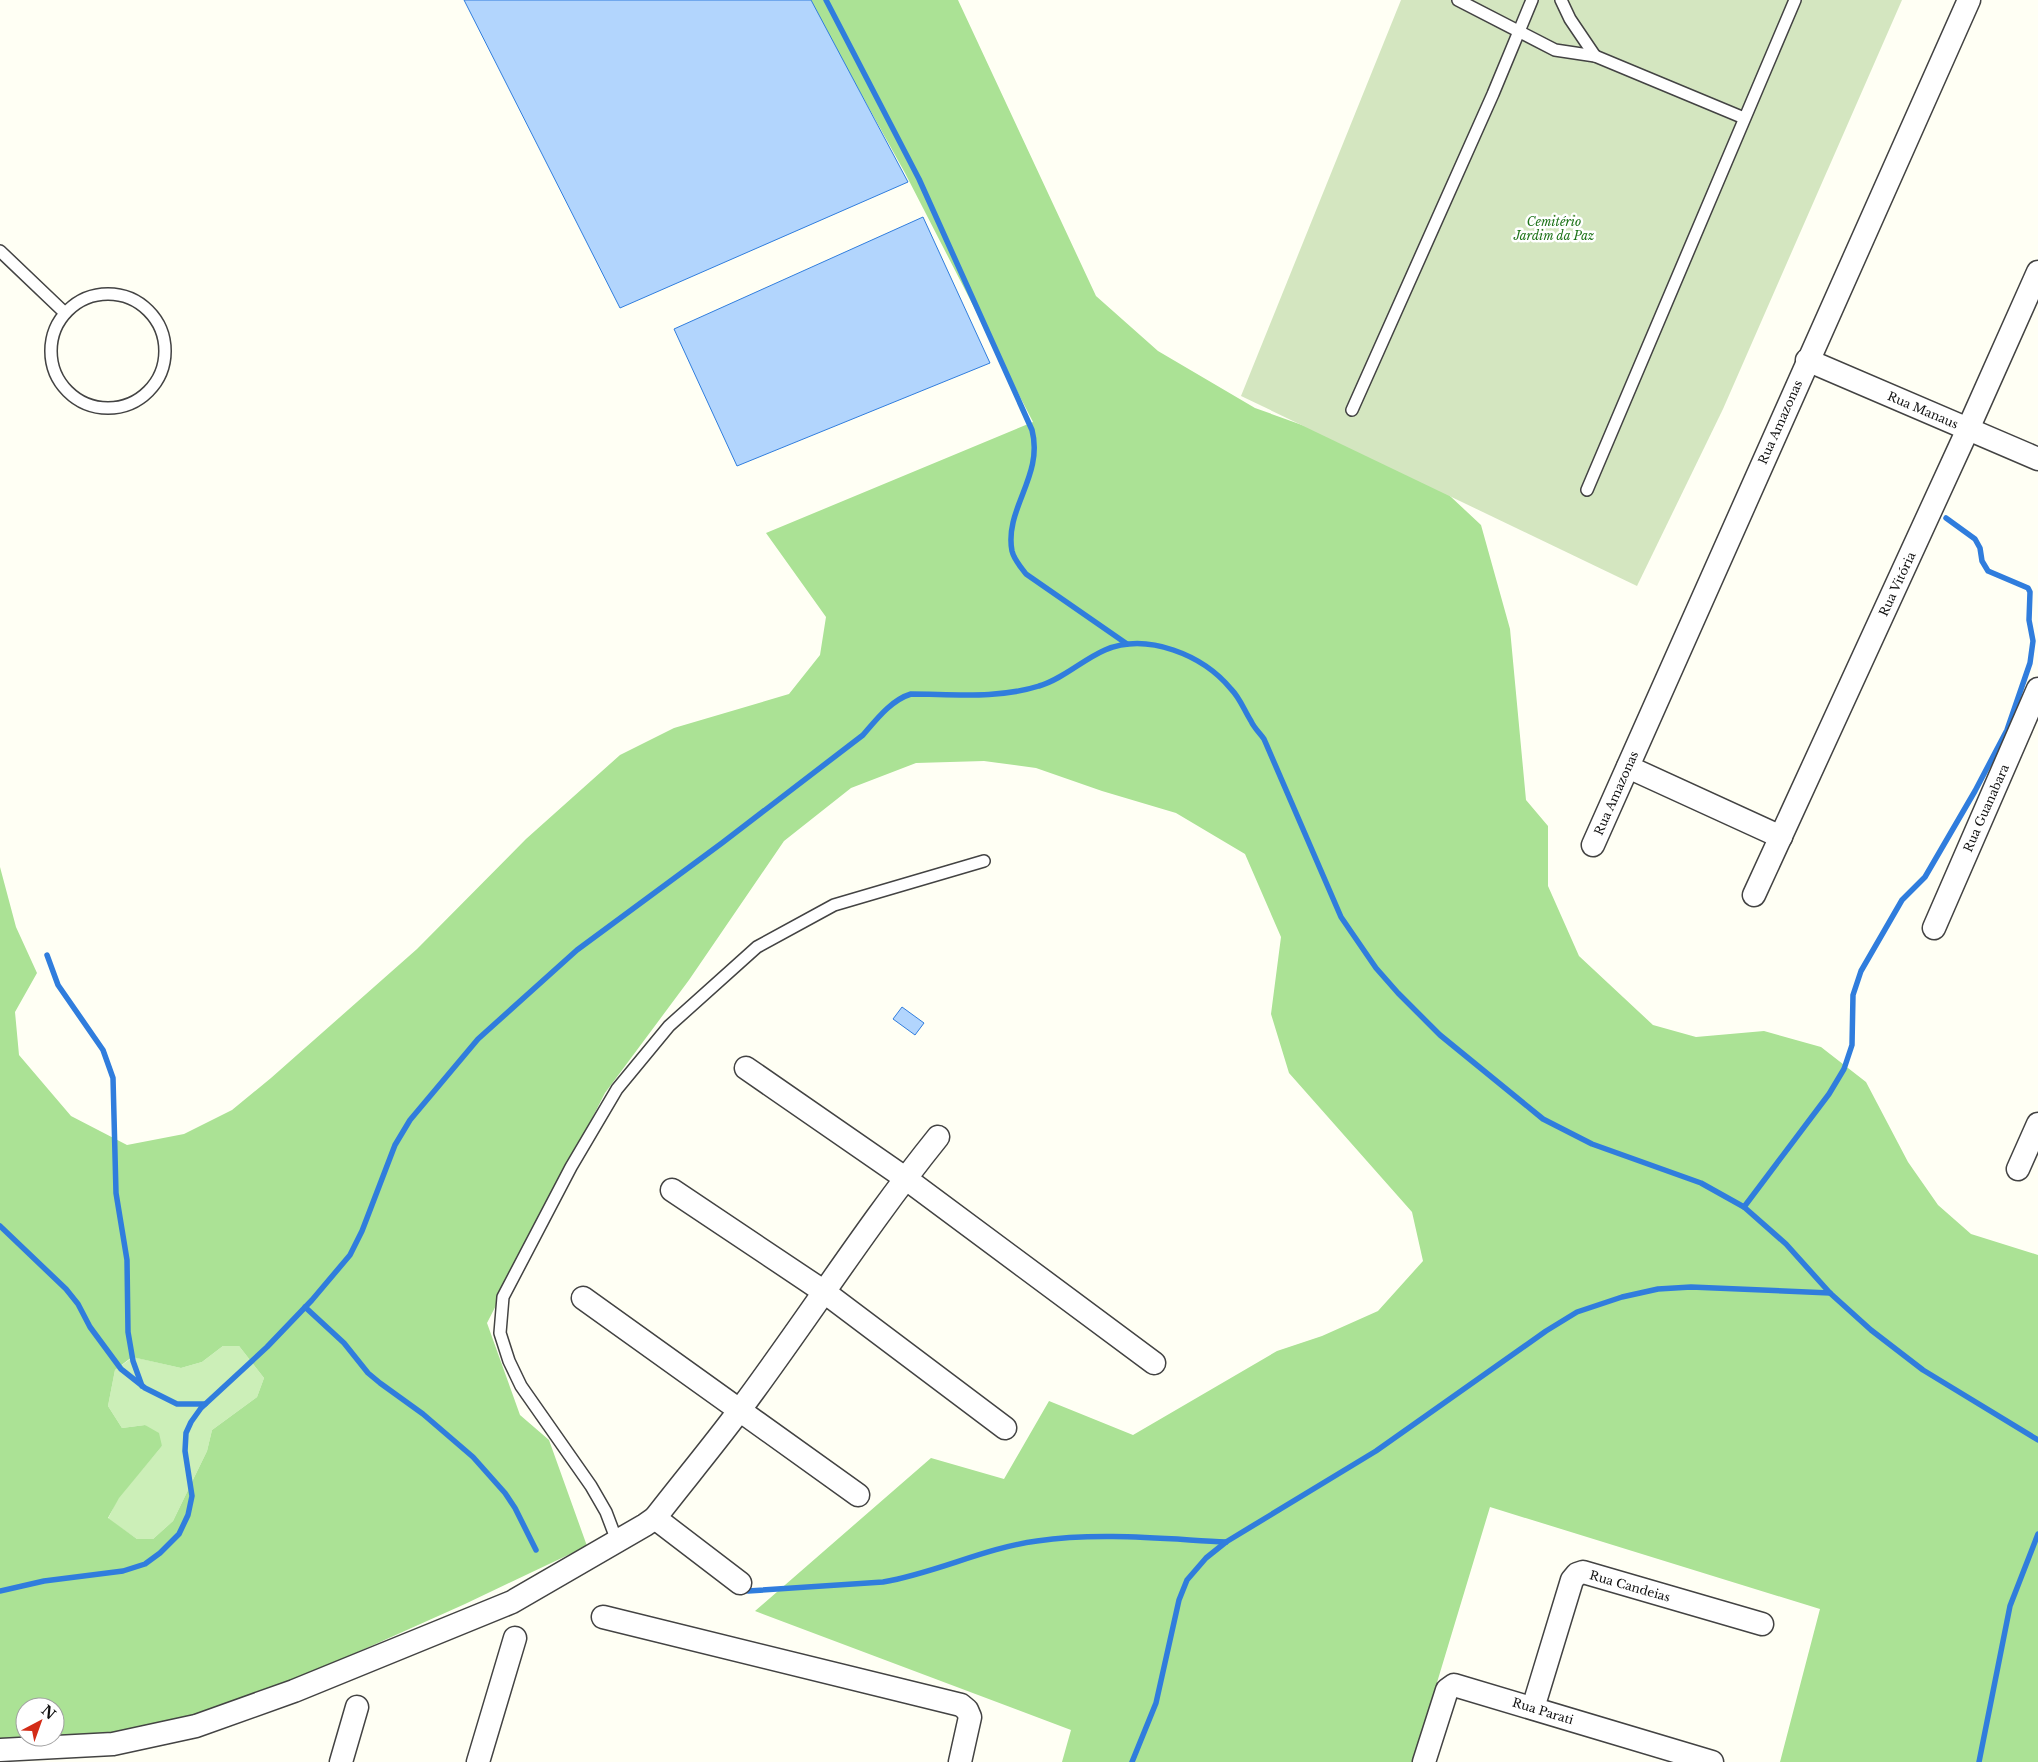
<svg xmlns="http://www.w3.org/2000/svg" width="2038" height="1762" viewBox="0 0 2038 1762" font-family="'Libre Baskerville',serif">
  <style>
    .green { fill: #ccefb8 }
    .forest { fill: #abe295; fill-rule: evenodd }
    .cemetery { fill: #d4e6c0 }
    .water { fill: #b2d5fd; stroke: #307ddd }
    .lines { fill: none; stroke-linecap: round; stroke-linejoin: round }
    .stream { stroke: #307ddd; stroke-width: 5.5 }
    .service-casing { stroke: #434343; stroke-width: 14 }
    .minor-casing { stroke: #434343; stroke-width: 25 }
    .service { stroke: #fff; stroke-width: 11 }
    .minor { stroke: #fff; stroke-width: 22 }
    .labels { text-anchor: middle; dominant-baseline: central; stroke-width: 5; stroke-linejoin: round; paint-order: stroke }
    .park-label { font-size: 12px; font-style: italic; fill: #1c7217; stroke: #fff }
    .street-label { font-size: 12px; fill: #101010; stroke: #fff }
  </style>
  <rect width="100%" height="100%" fill="#fffff4"/>
  <path class="green" d="M223 1346H239L264 1378 257 1397 212 1430 207 1451 173 1521 153 1539H137L108 1519 118 1498 162 1446 145 1425 122 1428 108 1406 115 1370 133 1357 181 1368 202 1362Z"/>
  <path class="forest" d="M809 0H958L1096 296 1158 351 1255 408 1355 444 1435 482 1481 525 1510 629 1526 800 1548 826V886L1579 956 1653 1025 1696 1037 1764 1031 1821 1047 1866 1082 1908 1162 1938 1205 1971 1234 2038 1255V1762H1780L1820 1609 1490 1507 1413 1762H1062L1071 1730 755 1611 931 1458 1004 1479 1049 1401 1133 1435 1277 1351 1322 1336 1378 1311 1423 1261 1412 1212 1289 1073 1271 1014 1281 937 1245 854 1176 813 1102 791 1036 768 984 761 916 763 851 788 784 841 689 980 605 1093 487 1323 520 1415 549 1440 587 1546 465 1604 255 1698 117 1737 0 1744V867L16 927 37 973 15 1012 19 1055 71 1116 127 1145 184 1134 232 1110 271 1078 417 949 526 839 620 755 674 728 789 694 820 655 826 617 766 533 1033 422 905 173ZM223 1346H239L264 1378 257 1397 212 1430 207 1451 173 1521 153 1539H137L108 1518 119 1498 162 1446 159 1433 145 1425 122 1428 108 1406 115 1370 132 1357 181 1368 202 1362ZM25 1707H55V1737H25Z"/>
  <path class="cemetery" d="M1401 0H1902L1723 409 1637 586 1241 396Z"/>
  <g class="water">
    <path d="M464 0H811L908 182 620 308Z"/>
    <path d="M923 217 990 363 737 466 674 329Z"/>
    <path d="M902 1007 924 1023 915 1035 893 1019Z"/>
  </g>
  <g class="lines">
    <g class="stream">
      <path d="M826 0 919 179 1032 430C1044 476 1004 509 1012 551 1014 560 1021 567 1026 574L1127 644"/>
      <path d="M47 955 58 985 103 1050 113 1078 116 1193 127 1260 128 1332 133 1361 142 1386"/>
      <path d="M1744 1207 1829 1094 1844 1069 1852 1045 1853 995 1861 971 1902 900 1925 877 1975 791 2007 730 2030 663 2033 641 2029 620 2030 592 2028 588 1988 571 1982 561 1980 548 1975 539 1946 518"/>
      <path d="M0 1226 66 1289 78 1304 90 1327 121 1369 145 1388 177 1404H205"/>
      <path d="M305 1307 344 1343 368 1373 380 1383 423 1414 473 1457 505 1493 515 1508 536 1550"/>
      <path d="M0 1591 44 1581 123 1571 145 1564 160 1553 179 1534 188 1515 192 1496 185 1451 186 1433 191 1422 201 1408 267 1347 312 1300 350 1255 362 1231 395 1145 410 1120 478 1039 577 950 722 843 863 735C876 720 891 700 911 694 952 694 998 699 1039 686 1063 679 1082 660 1105 650 1147 632 1203 655 1231 689 1240 698 1244 710 1251 721 1254 728 1260 733 1264 739L1341 917 1376 968 1398 993 1440 1035 1543 1119 1592 1144 1701 1183 1744 1207 1786 1244 1830 1293 1871 1330 1923 1370 2038 1440"/>
      <path d="M748 1591 883 1582C936 1573 984 1548 1037 1541 1099 1532 1164 1539 1226 1542"/>
      <path d="M1132 1762 1156 1703 1179 1600 1187 1580 1206 1558 1226 1542 1376 1451 1546 1331 1577 1312 1622 1297 1658 1289 1691 1287 1830 1293"/>
      <path d="M1979 1762 2010 1606 2038 1534"/>
    </g>
    <defs>
      <g id="service">
        <path d="M1458 0 1555 50 1595 56 1744 118"/>
        <path d="M1561 0 1570 19 1595 56"/>
        <path d="M0 251 65 313"/>
        <circle cx="108" cy="351" r="57"/>
        <path d="M1352 410 1493 94 1532 0"/>
        <path d="M1587 490 1795 0"/>
        <path d="M617 1541 606 1512 591 1486 521 1386 509 1361 500 1333 503 1297 571 1167 617 1089 669 1026 757 947 834 905 984 861"/>
      </g>
      <g id="minor">
        <path d="M1807 360 2038 459"/>
        <path d="M1628 767 1781 837"/>
        <path d="M1593 845 1969 0"/>
        <path d="M1754 895 1968 429 2038 272"/>
        <path d="M1934 928 2038 689"/>
        <path d="M746 1068 905 1178 1154 1363"/>
        <path d="M2018 1169 2038 1124"/>
        <path d="M672 1190 823 1291 1005 1428"/>
        <path d="M583 1298 858 1495"/>
        <path d="M655 1518 740 1583"/>
        <path d="M603 1617 961 1705 967 1710 970 1717 960 1762"/>
        <path d="M1533 1708 1572 1580 1577 1574 1583 1572 1762 1624"/>
        <path d="M0 1750 113 1744 196 1726 294 1691 512 1602 645 1525 655 1518C683 1482 712 1447 739 1411 807 1320 867 1225 938 1137"/>
        <path d="M341 1762 357 1707"/>
        <path d="M478 1762 515 1638"/>
        <path d="M1424 1762 1447 1690 1454 1685 1712 1762"/>
      </g>
    </defs>
    <use href="#service" class="service-casing"/>
    <use href="#minor" class="minor-casing"/>
    <use href="#service" class="service"/>
    <use href="#minor" class="minor"/>
  </g>
  <g class="labels">
    <g class="park-label">
      <text x="1554" y="221">Cemitério<tspan x="1554" dy="14">Jardim da Paz</tspan></text>
    </g>
    <g class="street-label">
      <text transform="translate(1923 410) rotate(23)">Rua Manaus</text>
      <text transform="translate(1780 422) rotate(-66)">Rua Amazonas</text>
      <text transform="translate(1897 584) rotate(-65)">Rua Vitória</text>
      <text transform="translate(1616 793) rotate(-66)">Rua Amazonas</text>
      <text transform="translate(1986 808) rotate(-66)">Rua Guanabara</text>
      <text transform="translate(1630 1586) rotate(16)">Rua Candeias</text>
      <text transform="translate(1543 1711) rotate(17)">Rua Parati</text>
    </g>
  </g>
  <g transform="translate(40 1722) rotate(41)"><circle r="24" fill="#ffffff" stroke="#9f9f9f"/>
  <path d="M0-4L9 19L0 12L-9 19Z" fill="#d32b16"/>
  <text y="-8" font-size="14" font-weight="bold" text-anchor="middle" fill="#101010">N</text>
  </g>
</svg>
